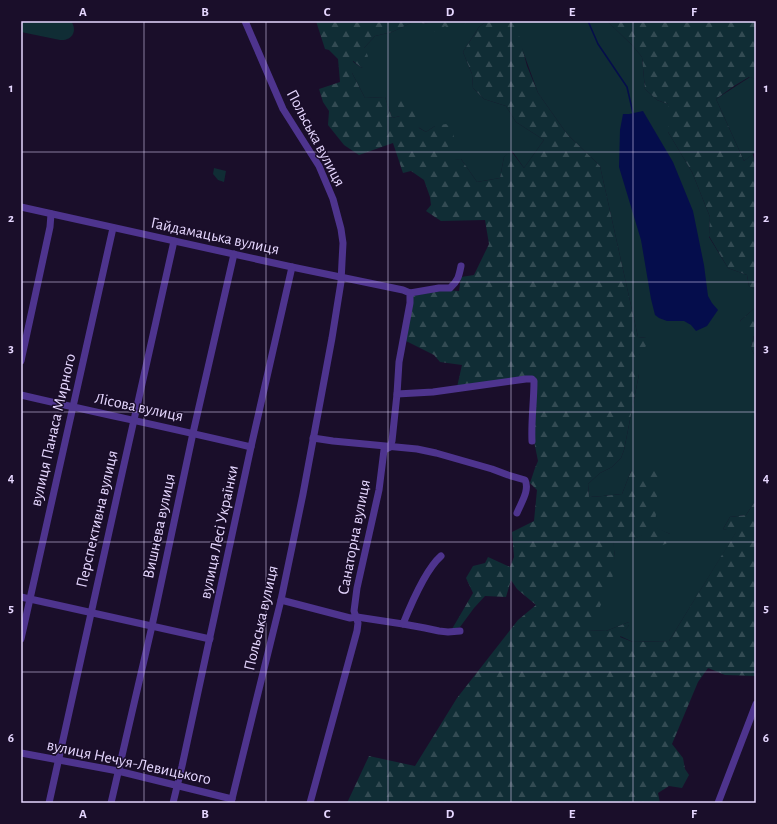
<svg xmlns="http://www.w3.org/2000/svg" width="777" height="824" viewBox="0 0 777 824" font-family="'Alegreya Sans',sans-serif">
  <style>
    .green { fill: #102d35 }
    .forest { fill: url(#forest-firs) }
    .water { fill: #050d4c }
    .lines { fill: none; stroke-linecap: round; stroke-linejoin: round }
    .stream { stroke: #050d4c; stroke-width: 1.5 }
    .minor { stroke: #4e348e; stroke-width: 7 }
    .grid { fill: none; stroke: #e6d7ff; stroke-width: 1; stroke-opacity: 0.55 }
    .labels { text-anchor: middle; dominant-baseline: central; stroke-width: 3; stroke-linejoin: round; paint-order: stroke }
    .street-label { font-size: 16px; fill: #e6d7ff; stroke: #1a0e2a }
    .neatline { fill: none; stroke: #e6d7ff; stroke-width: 1.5 }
    .grid-label { font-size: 13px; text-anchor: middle; font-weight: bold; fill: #e6d7ff }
  </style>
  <defs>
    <pattern id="forest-firs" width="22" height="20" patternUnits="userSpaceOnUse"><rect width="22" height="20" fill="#102d35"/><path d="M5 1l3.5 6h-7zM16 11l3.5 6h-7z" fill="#334b53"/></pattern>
  </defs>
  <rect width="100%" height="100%" fill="#1a0e2a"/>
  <g class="green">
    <path d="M21 21H71C78 31 72 41 60 40L21 32Z"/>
    <path d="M466 21H487L479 27 463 52 472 74 473 88 484 99 506 106 516 122 544 140 524 168 512 151 504 157 500 178 477 182 461 159 448 161V147L435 126 426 132 400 116 392 118 385 97 365 98 352 73V61L362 68 364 48 375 36 392 32 413 22 445 26 464 24Z"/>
    <path d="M512 21H607L632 45 642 57 645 89 657 100 668 104V132L692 172 710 217 709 237 728 268 747 275 749 286 756 290V307L740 321 754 335 751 348 756 358V500L746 515 730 517 723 529 737 531 669 641 633 642 620 636 629 625V622L606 631 587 630 615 557 611 528 634 539 646 533 670 534 655 528 631 471 622 494 603 496 589 497 588 484 600 473 612 467 621 458 624 450 639 374V355L646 338 638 337 600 166 567 134 538 93Z"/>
    <path d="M750 77 756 79V152L744 161 716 99Z"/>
    <path d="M214 168 226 171 224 182 218 180 213 174Z"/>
  </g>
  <g class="forest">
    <path d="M316 21H466L465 24 452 32 445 26 436 33 428 24 413 22 392 32 375 36 364 48 368 56 362 68 353 61 352 73 365 98 385 97 392 118 400 116 397 101 412 97 419 128 426 132 435 126 446 124 453 129 454 139 448 147V160L461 159 477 182 500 178 504 157 511 151 524 168 544 140 516 122 506 106 484 99 473 88 472 74 463 52 479 27 487 21H512L518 32 527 66 538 93 567 134 600 166 638 337 646 338 649 342 639 355V374L624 450 621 458 612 467 600 473 588 484 589 497 603 496 622 494 631 471H659L655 527 670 534 674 541 651 549 646 534 634 539 617 541 612 529 615 557 612 582 596 615 588 630 606 631 629 622V625L620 637 633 642 669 641 736 532 723 529 730 517 746 515 756 500V676L725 675 708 668 698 682 672 744 683 758 685 769 689 775 682 788 669 786 658 793 660 803H347L369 756 415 766 457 698 518 620 536 605 517 589 511 580 506 597 485 596 474 608 460 627 452 629 473 593 466 578 473 566 485 563 488 557 510 567 514 557 512 532 534 521 537 490 530 483 535 468 538 461 534 441 537 381 457 387 462 365 440 362 434 355 406 341 412 296 442 290 459 291 461 277 474 275 489 244 485 220 441 221 426 211 431 205 430 197 424 180 411 171 403 173 393 143 359 155 344 145 328 125 329 111 323 102 319 89 340 82 338 59 329 50 325 49Z"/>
    <path d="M607 21H756V79L749 77 734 86 716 99 744 161 753 154 756 168V290L749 286 747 275 728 268 709 236 710 217 692 172 668 132V104L657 100 645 89 642 57 632 45Z"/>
    <path d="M756 307V358L751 348 754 336 746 335 740 321Z"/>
  </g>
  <path class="water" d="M643 111 673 162 693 211 704 265 708 296 712 303 718 310 707 326 696 331 691 325 684 321H667L659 318 655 315 651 299 641 240 619 167 620 130 623 114H629Z"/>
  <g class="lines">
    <path class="stream" d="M588 21 598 44 627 87 633 113"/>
    <g class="minor">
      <path d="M21 207 292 267 403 290 410 293V303L399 362 397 394 392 441 390 447 384 450 379 490 357 588 354 611 358 623 357 631 310 803"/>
      <path d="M410 293 439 288H450C458 281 459 276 461 266"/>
      <path d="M21 361 50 227 51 214"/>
      <path d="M397 394 433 392 526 379H532L534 381C534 401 531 421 532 441"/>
      <path d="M21 395C98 413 175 429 251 447"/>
      <path d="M313 438 333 441 417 449 436 453 492 469 508 475 525 480C530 490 521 503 517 513"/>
      <path d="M21 597 210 639"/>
      <path d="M281 600 350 618 357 617 403 624C411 604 425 570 441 556"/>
      <path d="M403 624 425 628 439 631 448 632 460 631"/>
      <path d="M21 639 113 228"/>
      <path d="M21 753 118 771 232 799"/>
      <path d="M49 803 121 478 174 241"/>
      <path d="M111 803 152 626 193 433 234 254"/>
      <path d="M173 803 182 766 251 447 292 267"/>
      <path d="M231 803 281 600 303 494 332 338 341 282 342 262 343 243 341 229 333 199 319 166 283 109 245 21"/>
      <path d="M718 803 756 704"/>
    </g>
  </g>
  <path class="grid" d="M144 21V803M266 21V803M388 21V803M511 21V803M633 21V803M21 152H756M21 282H756M21 412H756M21 542H756M21 672H756"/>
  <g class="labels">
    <g class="street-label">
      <text transform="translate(316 138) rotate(62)">Польська вулиця</text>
      <text transform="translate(215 236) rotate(12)">Гайдамацька вулиця</text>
      <text transform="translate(139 407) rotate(12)">Лісова вулиця</text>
      <text transform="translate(53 430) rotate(-77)">вулиця Панаса Мирного</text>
      <text transform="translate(97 519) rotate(-77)">Перспективна вулиця</text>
      <text transform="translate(159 526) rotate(-78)">Вишнева вулиця</text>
      <text transform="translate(219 532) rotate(-78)">вулиця Лесі Українки</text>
      <text transform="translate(354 537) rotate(-79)">Санаторна вулиця</text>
      <text transform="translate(261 618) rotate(-77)">Польська вулиця</text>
      <text transform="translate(129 762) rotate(12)">вулиця Нечуя-Левицького</text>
    </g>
  </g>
  <rect width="777" height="824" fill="none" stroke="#1a0e2a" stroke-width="44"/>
  <rect x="22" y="22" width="733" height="780" class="neatline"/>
  <g class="grid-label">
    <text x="83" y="16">A</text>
    <text x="205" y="16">B</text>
    <text x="327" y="16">C</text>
    <text x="450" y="16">D</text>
    <text x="572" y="16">E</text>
    <text x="694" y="16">F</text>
    <text x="11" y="92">1</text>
    <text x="766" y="92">1</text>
    <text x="11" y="222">2</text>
    <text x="766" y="222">2</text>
    <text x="11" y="352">3</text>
    <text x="766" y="352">3</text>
    <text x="11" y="482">4</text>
    <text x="766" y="482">4</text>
    <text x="11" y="612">5</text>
    <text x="766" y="612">5</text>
    <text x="11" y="742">6</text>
    <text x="766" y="742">6</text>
    <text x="83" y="818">A</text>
    <text x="205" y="818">B</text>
    <text x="327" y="818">C</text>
    <text x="450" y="818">D</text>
    <text x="572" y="818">E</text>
    <text x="694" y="818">F</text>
  </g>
</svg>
